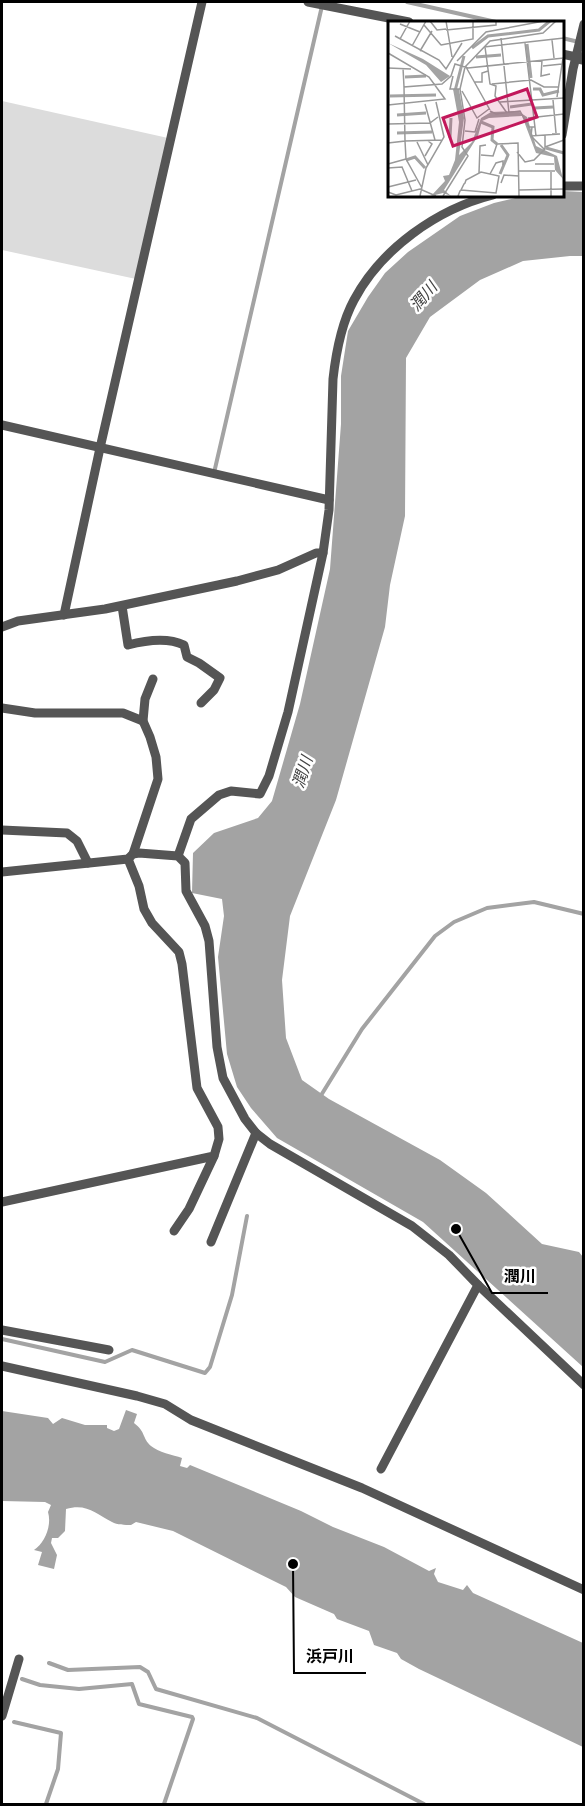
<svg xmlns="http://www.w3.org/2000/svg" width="585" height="1806" viewBox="0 0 585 1806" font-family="Inter,'Noto Sans JP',sans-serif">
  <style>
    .green { fill: #dcdcdc }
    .water { fill: #a3a3a3 }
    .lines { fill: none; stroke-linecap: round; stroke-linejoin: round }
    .stream { stroke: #a3a3a3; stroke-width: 4 }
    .minor { stroke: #555; stroke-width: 9 }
    .tertiary { stroke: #555; stroke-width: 12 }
    .labels { text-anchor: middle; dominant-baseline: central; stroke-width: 5; stroke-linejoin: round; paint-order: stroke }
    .water-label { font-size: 16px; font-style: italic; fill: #444; stroke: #fff }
    .inset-river { fill: none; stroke: #a3a3a3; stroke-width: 3 }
    .inset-road { fill: none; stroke: #999; stroke-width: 1.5 }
    .view { fill: #c2185b; fill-opacity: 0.15; stroke: #c2185b; stroke-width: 3 }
    .inset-edge { fill: none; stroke: #000; stroke-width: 3 }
    .leader { fill: none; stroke: #000; stroke-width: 2 }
    .callout-dot { fill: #000; stroke: #fff; stroke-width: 2 }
    .callout-label { font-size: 16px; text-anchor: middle; font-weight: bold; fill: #000; stroke: #fff; stroke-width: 5; stroke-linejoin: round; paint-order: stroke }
  </style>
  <rect width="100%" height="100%" fill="#fff"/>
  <path class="green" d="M2 101 168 138 136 279 2 250Z"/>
  <g class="water">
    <path d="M563 191 583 192V256H570L523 261 480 280 430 317 406 358 405 516 390 585 385 627 336 800 290 916 282 980 286 1038 302 1080 329 1099 440 1160 486 1193 542 1244 579 1252 583 1257V1367L423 1222 277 1138 251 1108 237 1087 227 1054 218 957 224 916 222 899 192 893 193 853 214 833 258 818 272 801 300 704 330 569 341 424V376L348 331 368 297 385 273 408 252 460 216 494 203 528 195H562Z"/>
    <path d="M126 1410 137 1414 134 1423C146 1432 142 1438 151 1446 158 1452 173 1455 182 1458L180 1466 187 1468 190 1465 301 1511 333 1527 384 1547 429 1571 436 1568 434 1574 438 1582 463 1590 467 1585 473 1593 583 1643V1747L419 1669 401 1659 397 1653 374 1645 369 1631 337 1619 334 1614 295 1597 286 1587 173 1531 136 1522 131 1525C125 1525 117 1525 112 1522 96 1514 87 1503 66 1509L65 1531 58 1538H52L51 1543 57 1555 54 1569 38 1565 42 1552 34 1550C45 1543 52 1525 48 1512L51 1505 45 1502 2 1501V1411L48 1418 53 1424 62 1418 85 1425H107V1428L114 1431 119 1429Z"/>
  </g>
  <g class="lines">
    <g class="stream">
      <path d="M407 2 496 22"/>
      <path d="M562 38 579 42"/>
      <path d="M214 473 322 6"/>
      <path d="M320 1097 362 1029 435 936 454 922 487 908 534 902 584 914"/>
      <path d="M2 1339 105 1362 132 1350 205 1373 210 1367 232 1295 247 1216"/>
      <path d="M49 1663 68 1670 140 1667 148 1672 156 1689 257 1718 424 1804"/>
      <path d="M22 1679 40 1685 79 1689 132 1684 139 1704 192 1717 193 1719 164 1804"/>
      <path d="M14 1722 61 1733 58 1769 46 1804"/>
    </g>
    <g class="minor">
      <path d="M308 2 409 22"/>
      <path d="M562 54 576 57"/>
      <path d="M562 135 573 69 584 24"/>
      <path d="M562 186H584"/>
      <path d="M2 425 329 500"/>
      <path d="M122 606 128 645C147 640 167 637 184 645L187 657 199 663 220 678 214 690 201 703"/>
      <path d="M64 615 100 448 202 2"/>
      <path d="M2 627 18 621 105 609 237 581 278 570 316 553H323"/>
      <path d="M2 708 35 713H123L143 721"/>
      <path d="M2 830 67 833 77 841 88 863"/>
      <path d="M133 854 158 779 156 757 150 737 143 721 145 699 153 679"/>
      <path d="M178 856 191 819 219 795 231 791 260 794 269 776 288 712 323 553 329 510 333 379C336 352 341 324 354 300 381 249 437 209 493 195"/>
      <path d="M2 872 128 859 133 854 139 853 178 856 185 863 186 891 205 926 209 941 217 1047 223 1078 245 1119 256 1133 270 1144 412 1226 449 1255 478 1285 381 1469"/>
      <path d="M2 1202 214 1156 219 1139 218 1127 197 1088 182 964 179 952 152 923 144 909 139 886 128 859"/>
      <path d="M174 1231 189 1209 214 1156"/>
      <path d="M211 1242 256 1133"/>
      <path d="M478 1285 584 1385"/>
      <path d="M2 1330 109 1350"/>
      <path d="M2 1366 137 1396 165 1404 191 1420 362 1488 584 1590"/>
      <path d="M2 1716 19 1659"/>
    </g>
    <path class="tertiary" d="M576 57 584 59"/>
  </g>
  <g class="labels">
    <g class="water-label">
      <text transform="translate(423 296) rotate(-49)">潤川</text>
      <text transform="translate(302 772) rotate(-72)">潤川</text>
    </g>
  </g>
  <g transform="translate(388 21)">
    <rect width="176" height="176" fill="#fff"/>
    <path d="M0 22 35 38 62 55 53 61 38 44ZM65 68H71L76 97 71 134 84 121 93 97 103 91 130 90 139 96 148 125 169 135 175 158 167 149 166 136 148 132 134 95 101 97 94 100 90 115 56 169 63 175 55 172 43 175 57 160 55 155 61 154 67 139 71 101Z" fill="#a3a3a3"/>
    <path class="inset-river" d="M139 23 143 57M84 27 100 15 151 9 162 0M88 36 113 34M17 56 38 55M145 68H152L155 74 171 70M67 70 76 35M2 75 48 74M122 86 144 83M147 87 165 86M9 94 38 92M93 101 105 106 104 119 109 123M9 112 44 111M62 117 63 97M158 127 176 132M18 139 27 136 37 147M112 153 120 134 113 124"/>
    <path class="inset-road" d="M42 0 49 9 58 8M58 0 64 36M12 3 32 11M36 4 53 24M58 9 108 4V0M7 15 51 39 58 48 74 22M113 17 121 92M12 18 22 0M164 19 166 37M137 22 148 115M53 24 85 18V0M24 25 38 0M96 26 176 17M97 26 102 63 108 65 107 75 119 92M32 30 44 10M0 32 41 56 57 78 0 84M154 39 153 55 162 53M69 40 98 11 156 0M155 45 174 43M77 46 102 20 155 12 168 0M78 46 102 89M0 47 23 48M15 47 16 66M65 55 62 68H72M86 61H94V52L100 50M104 63 143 59 156 66H171M74 70 89 97 101 88M169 76 175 37M165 79 168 112M112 81 176 77M37 83 47 119M102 90 108 93 132 90 141 106H147M140 97 176 93M0 103 42 102 50 96M144 106 143 115 172 113H164M77 110 87 111 91 98M143 115 156 128M29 121 40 144M0 122 17 120 16 66 54 63 63 55 67 43 80 47 176 37M157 126 176 119M129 131 137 141 146 139 157 128V114M93 134 105 135 109 123 130 122 131 175M37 135 44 123 40 120M0 143 18 138M147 143H166M0 147 14 146 24 170M131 150H167M163 151V175M91 152 92 125 98 124M102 153 108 142 115 140V144M113 162 116 154 131 155M0 166 28 159M34 167 18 138 17 120 54 119M131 169 176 168M0 171 8 174 32 168 48 175M32 175 38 147 56 116 48 81M55 175 80 135 74 126 77 99 72 68 77 46M70 175 72 170 73 169 76 163 77 162 78 159 93 151 111 155 108 172 73 169"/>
    <path class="view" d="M139 68 149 96 65 125 55 97Z"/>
    <rect width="176" height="176" class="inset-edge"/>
  </g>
  <path class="leader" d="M456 1229L492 1293H548M293 1564L294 1673H366"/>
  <g class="callout-dot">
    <circle cx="456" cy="1229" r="6"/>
    <circle cx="293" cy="1564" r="6"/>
  </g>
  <g class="callout-label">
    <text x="520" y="1282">潤川</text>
    <text x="330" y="1662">浜戸川</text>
  </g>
  <rect width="585" height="1806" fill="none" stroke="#000000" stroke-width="6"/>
</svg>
